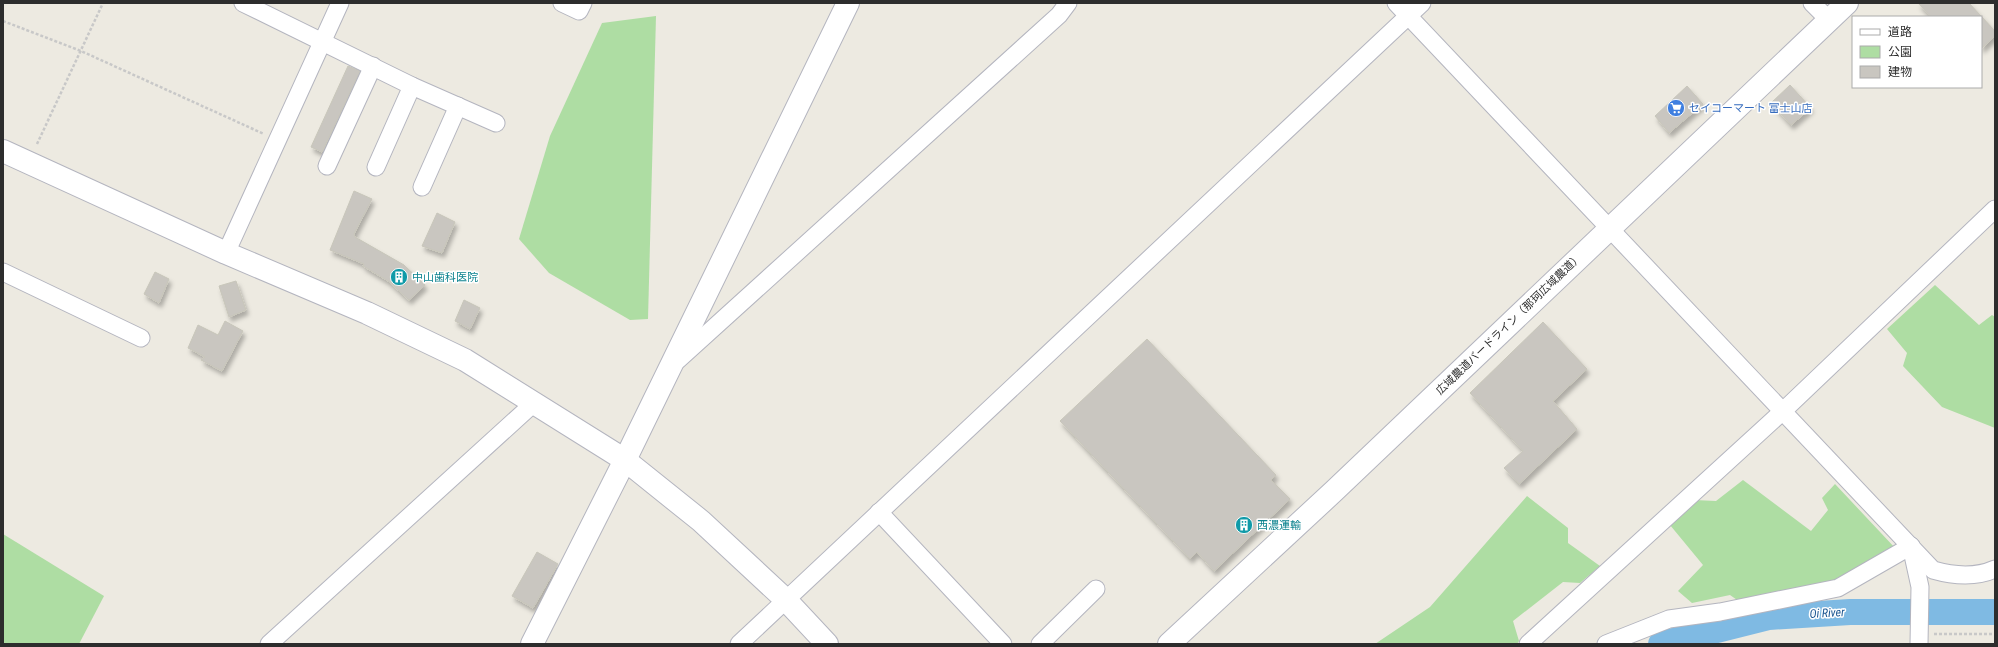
<svg xmlns="http://www.w3.org/2000/svg" width="1998" height="647" viewBox="0 0 1998 647" font-family="'Roboto Condensed','Noto Sans JP',sans-serif">
  <style>
    .green { fill: #aedda3 }
    .lines { fill: none; stroke-linecap: round; stroke-linejoin: round }
    .river { stroke: #7fbae3; stroke-width: 26 }
    .building { fill: #c9c6c0; stroke: #c8c6ba; filter: url(#shadow) }
    .street-casing { stroke: #b4b5bf; stroke-width: 19 }
    .secondary-casing { stroke: #b4b5bf; stroke-width: 24 }
    .path { stroke: #c8c8c8; stroke-width: 2.5; stroke-dasharray: 3 2; stroke-linecap: butt }
    .street { stroke: #fff; stroke-width: 17 }
    .secondary { stroke: #fff; stroke-width: 22 }
    .labels { text-anchor: middle; dominant-baseline: central; stroke-width: 3; stroke-linejoin: round; paint-order: stroke }
    .shop-label { font-size: 11px; fill: #366cbe; stroke: #fff; text-anchor: start }
    .culture-label { font-size: 11px; fill: #0d838f; stroke: #fff; text-anchor: start }
    .street-label { font-size: 11px; fill: #2d2d2d; stroke: #fff }
    .water-label { font-size: 12px; font-style: italic; fill: #1c5792; stroke: #fff }
  </style>
  <defs>
    <filter id="shadow"><feDropShadow dx="2.5" dy="4.5" stdDeviation="2" flood-color="#0004"/></filter>
  </defs>
  <rect width="100%" height="100%" fill="#edeae1"/>
  <g class="green">
    <path d="M656 16 648 319 630 320 549 273 519 239 550 136 602 23Z"/>
    <path d="M1935 285 1979 325 1992 315 1995 317V428L1942 407 1903 366 1907 353 1887 329Z"/>
    <path d="M1743 480 1811 531 1828 510 1822 498 1835 484 1896 549 1838 583 1740 602 1730 595 1692 603 1678 591 1703 565 1670 525 1694 500 1716 501Z"/>
    <path d="M1527 496 1568 528V543L1600 566 1580 583 1563 582 1513 621 1519 641 1517 644H1375L1430 607Z"/>
    <path d="M3 534 104 596 79 644H3Z"/>
  </g>
  <g class="lines">
    <path class="river" d="M1661 644 1769 617 1850 612H1995"/>
  </g>
  <g class="building">
    <path d="M1918 3H1969L1995 31V36L1981 49V17H1931Z"/>
    <path d="M348 66 360 71 322 152 311 147Z"/>
    <path d="M1790 85 1811 108 1791 125 1771 103Z"/>
    <path d="M1687 86 1703 104 1669 133 1655 116Z"/>
    <path d="M354 191 372 199 354 234 355 237 404 265 425 285 409 300 388 281 363 266 364 264 330 250Z"/>
    <path d="M437 213 455 222 442 253 422 246Z"/>
    <path d="M155 272 169 279 159 303 144 294Z"/>
    <path d="M236 281 246 310 229 317 219 286Z"/>
    <path d="M464 300 480 308 470 329 455 321Z"/>
    <path d="M225 321 243 331 222 371 201 360 205 357 188 348 198 325 218 335Z"/>
    <path d="M1543 322 1587 369 1553 401 1577 429 1519 484 1504 468 1523 451 1470 393Z"/>
    <path d="M1147 339 1276 475 1271 480 1290 499 1214 571 1197 552 1190 559 1060 421Z"/>
    <path d="M537 552 558 564 533 608 512 596Z"/>
  </g>
  <g class="lines">
    <defs>
      <g id="street">
        <path d="M243 3 412 86 496 123"/>
        <path d="M562 3 579 11 583 3"/>
        <path d="M1396 3 1933 570C1954 576 1975 578 1995 569"/>
        <path d="M1812 3 1829 20"/>
        <path d="M327 166 373 66"/>
        <path d="M376 167 412 86"/>
        <path d="M422 187 458 106"/>
        <path d="M226 253 340 3"/>
        <path d="M3 272 141 338"/>
        <path d="M678 360 1059 15 1068 3"/>
        <path d="M879 512 1003 644"/>
        <path d="M1911 546 1920 587 1919 644"/>
        <path d="M269 644 534 403"/>
        <path d="M739 644 1422 3"/>
        <path d="M1040 644 1096 589"/>
        <path d="M1528 644 1783 411 1995 209"/>
        <path d="M1606 644 1669 619 1720 612 1838 588 1911 546"/>
      </g>
      <g id="secondary">
        <path d="M3 151 226 253 367 313 465 360 625 460 701 521 785 599 827 644"/>
        <path d="M532 644 625 460 848 3"/>
        <path d="M1169 644 1334 491 1847 3"/>
      </g>
    </defs>
    <use href="#street" class="street-casing"/>
    <use href="#secondary" class="secondary-casing"/>
    <g class="path">
      <path d="M3 21 81 51 264 134"/>
      <path d="M37 144 103 3"/>
      <path d="M1934 634H1995"/>
    </g>
    <use href="#street" class="street"/>
    <use href="#secondary" class="secondary"/>
  </g>
  <defs>
    <symbol id="supermarket-disc" viewBox="-11 -11 22 22"><circle r="9.5" fill="#3f7fe0" stroke="#fff"/><path d="M-6-5.5h2.5l.6 2H6L4.5 2H-2.5L-4.4-4H-6ZM-1.5 3.2a1.3 1.3 0 1 0 .1 0ZM3 3.2a1.3 1.3 0 1 0 .1 0Z" fill="#fff"/></symbol>
    <symbol id="building-disc" viewBox="-11 -11 22 22"><circle r="9.5" fill="#0f9aa8" stroke="#fff"/><path d="M-4-6H4V6H1V3H-1V6H-4ZM-2.5-4.3h1.7v1.8h-1.7ZM.8-4.3h1.7v1.8H.8ZM-2.5-1h1.7V.8h-1.7ZM.8-1h1.7V.8H.8Z" fill="#fff"/></symbol>
  </defs>
  <g fill-rule="evenodd">
    <use href="#supermarket-disc" x="1666" y="98" width="20" height="20"/>
    <use href="#building-disc" x="389" y="267" width="20" height="20"/>
    <use href="#building-disc" x="1234" y="515" width="20" height="20"/>
  </g>
  <g class="labels">
    <g class="shop-label">
      <text x="1689" y="108">セイコーマート 富士山店</text>
    </g>
    <g class="culture-label">
      <text x="412" y="277">中山歯科医院</text>
      <text x="1257" y="525">西濃運輸</text>
    </g>
    <g class="street-label">
      <text transform="translate(1509 324) rotate(-44)">広域農道バードライン（那珂広域農道）</text>
    </g>
    <g class="water-label">
      <text transform="translate(1827 613) rotate(-3)">Oi River</text>
    </g>
  </g>
  <rect width="1998" height="647" fill="none" stroke="#2d2d2d" stroke-width="8"/>
  <rect x="1852" y="16" width="130" height="72" fill="#ffffff" stroke="#ababab"/>
  <rect x="1860" y="29" width="20" height="6" fill="#ffffff" stroke="#ababab"/>
  <text x="1888" y="36" font-size="12" fill="#2d2d2d">道路</text>
  <rect x="1860" y="46" width="20" height="12" fill="#aedda3" stroke="#ababab"/>
  <text x="1888" y="56" font-size="12" fill="#2d2d2d">公園</text>
  <rect x="1860" y="66" width="20" height="12" fill="#c9c6c0" stroke="#ababab"/>
  <text x="1888" y="76" font-size="12" fill="#2d2d2d">建物</text>
</svg>
